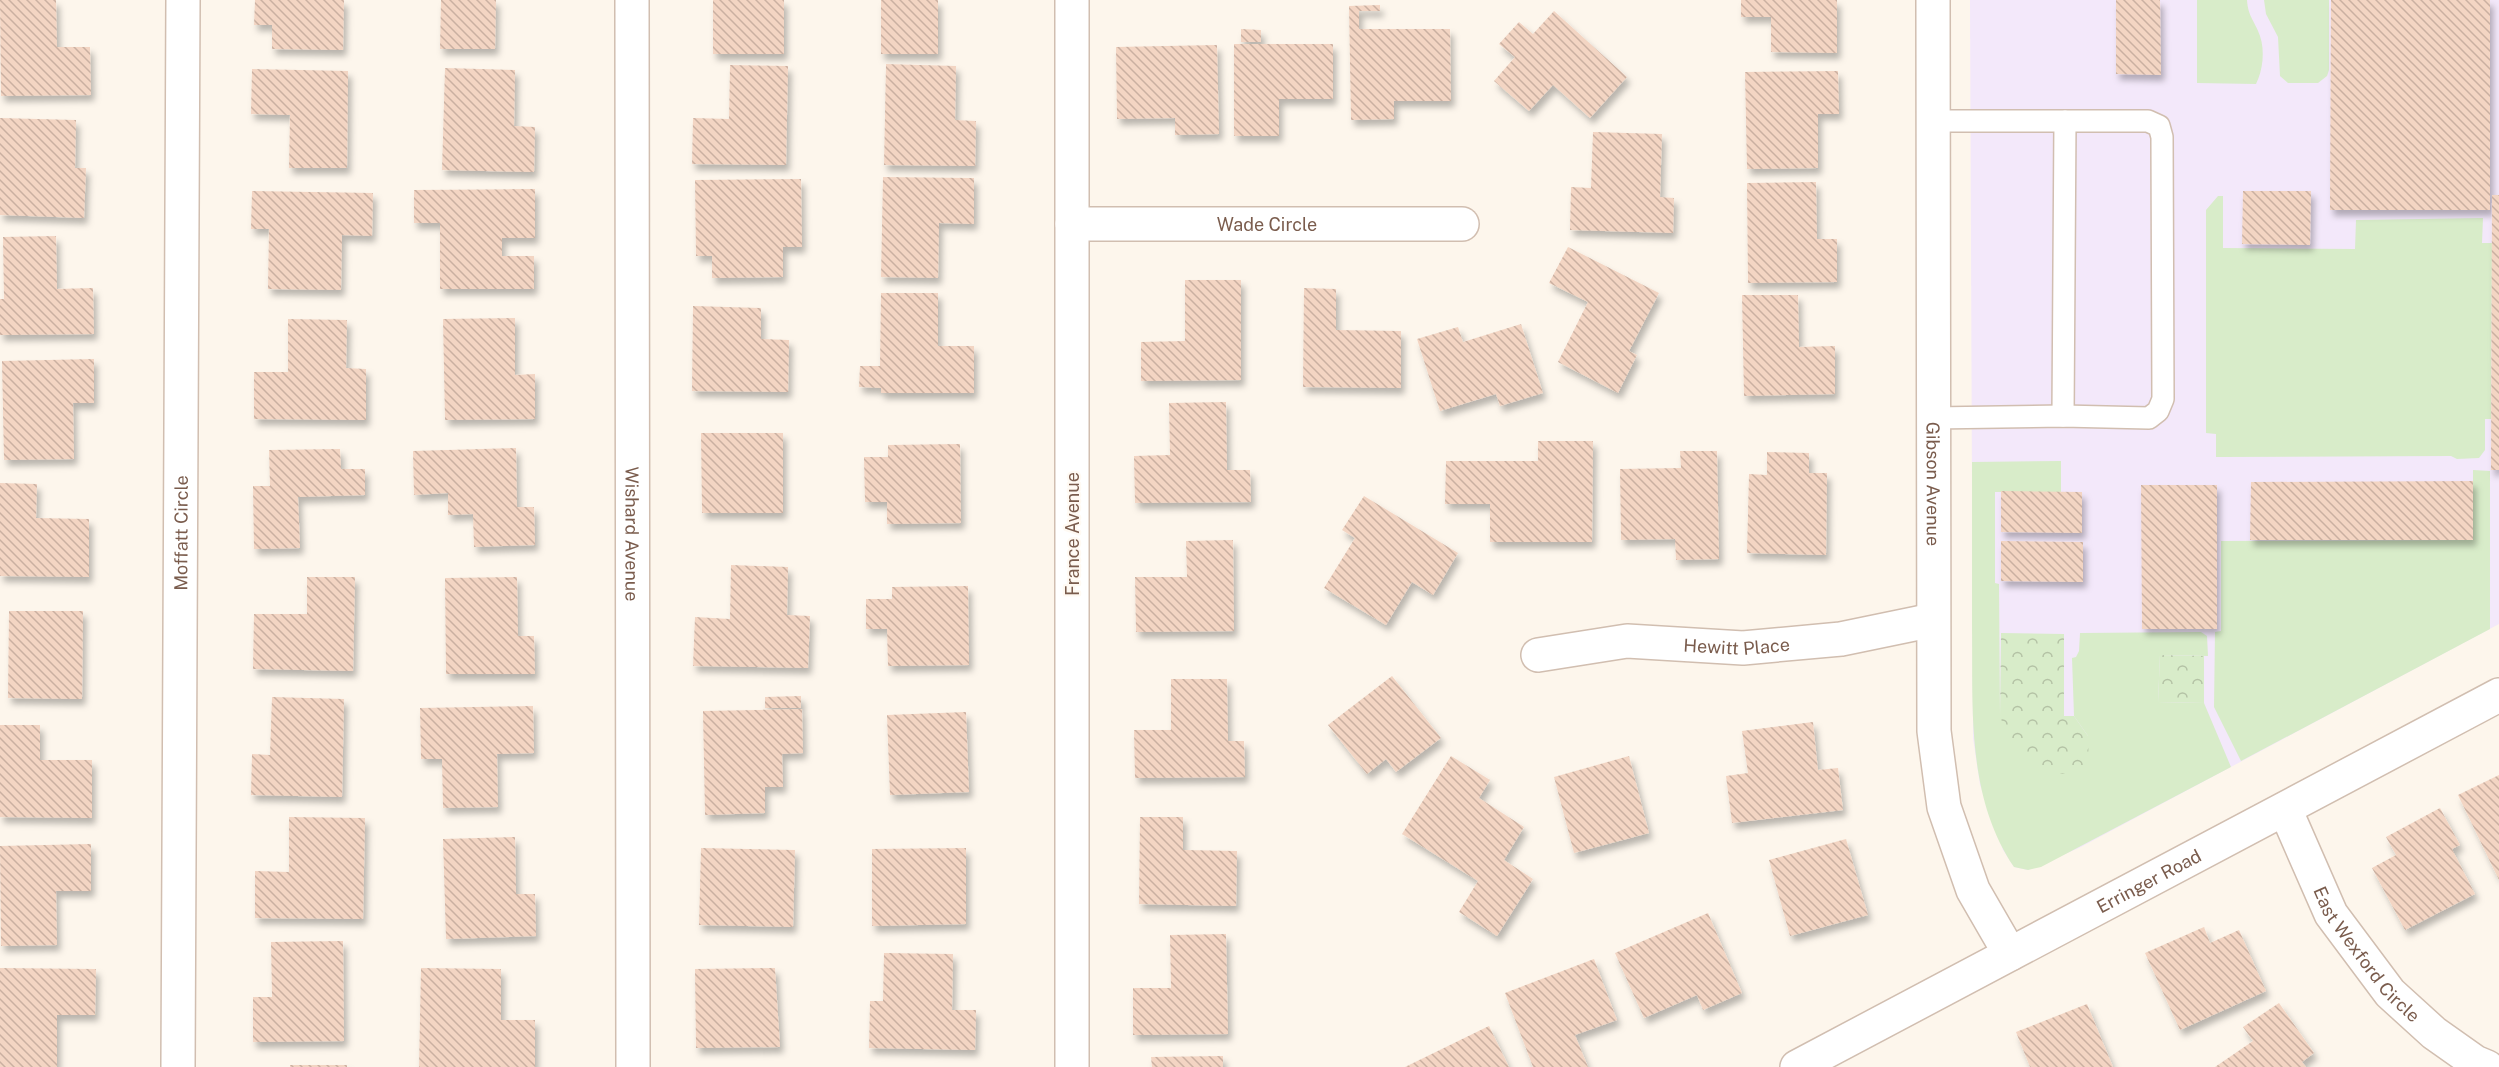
<svg xmlns="http://www.w3.org/2000/svg" width="2499" height="1067" viewBox="0 0 2499 1067" font-family="'Public Sans',sans-serif">
  <style>
    .education { fill: #f3e8fa }
    .grass { fill: #d8ecc9 }
    .forest { fill: url(#forest-crowns) }
    .building { fill: url(#building-back-hatch); filter: url(#shadow) }
    .lines { fill: none; stroke-linecap: round; stroke-linejoin: round }
    .service-casing { stroke: #d1beb0; stroke-width: 24 }
    .minor-casing { stroke: #d1beb0; stroke-width: 36 }
    .tertiary-casing { stroke: #d1beb0; stroke-width: 36 }
    .service { stroke: #fff; stroke-width: 21 }
    .minor { stroke: #fff; stroke-width: 33 }
    .tertiary { stroke: #fff; stroke-width: 33 }
    .labels { text-anchor: middle; dominant-baseline: central; stroke-width: 4.5; stroke-linejoin: round; paint-order: stroke }
    .street-label { font-size: 18px; fill: #7a5c4d; stroke: #fffaf3 }
  </style>
  <defs>
    <pattern id="forest-crowns" width="20" height="18" patternUnits="userSpaceOnUse" patternTransform="scale(1.5)"><rect width="20" height="18" fill="#d8ecc9"/><path d="M2 6a3 3 0 1 1 6 0M12 15a3 3 0 1 1 6 0" fill="none" stroke="#b4c2a5"/></pattern>
    <pattern id="building-back-hatch" width="6" height="6" patternUnits="userSpaceOnUse" patternTransform="scale(1.5)"><rect width="6" height="6" fill="#f3d5c3"/><path d="M-1 5l2 2M0 0l6 6M5-1l2 2" fill="none" stroke="#cab0a1"/></pattern>
    <filter id="shadow"><feDropShadow dx="3.5" dy="6" stdDeviation="3" flood-color="#0004"/></filter>
  </defs>
  <rect width="100%" height="100%" fill="#fdf6ec"/>
  <path class="education" d="M1970 0H2499V624L2079 848 2028 870 2014 867 2003 850 1980 785 1973 738Z"/>
  <g class="grass">
    <path d="M2197 0H2247C2248 17 2255 21 2260 36 2265 51 2263 70 2256 84L2197 83Z"/>
    <path d="M2264 0H2329V70L2327 76 2318 83H2288L2280 76 2278 37 2266 14Z"/>
    <path d="M2218 196H2223V248L2355 249 2356 220 2483 218 2482 243H2492L2491 419H2485V450L2479 458 2457 459 2451 456 2216 457V434L2206 433V210Z"/>
    <path d="M2061 461V492H1995V583L1999 584 2000 716 2088 736 2074 716 2072 658 2076 657 2079 651 2080 633 2201 632 2207 636 2208 656 2160 655 2158 702 2204 703 2231 767 2041 867 2028 870 2014 867C1966 796 1973 708 1972 627 1972 572 1972 517 1972 462Z"/>
    <path d="M2473 470 2490 471V629L2241 761 2214 707 2215 632 2221 631V541L2473 540Z"/>
  </g>
  <g class="forest">
    <path d="M2001 633 2064 634V716H2074L2088 736 2089 773 2057 774 2015 757 2000 716Z"/>
    <path d="M2160 655 2204 656V703L2158 702Z"/>
  </g>
  <g class="building">
    <path d="M0 0H56L57 47H90L91 95 1 96Z"/>
    <path d="M255 0H344L343 50 272 49V25H254Z"/>
    <path d="M441 0H496L495 49H440Z"/>
    <rect x="713" y="0" width="71" height="54"/>
    <rect x="881" y="0" width="57" height="54"/>
    <path d="M1741 0H1837V53L1771 52V17H1741Z"/>
    <path d="M2116 0H2160L2161 75 2116 74Z"/>
    <path d="M2331 0H2490V210H2330Z"/>
    <path d="M1380 5V11H1359V29H1450L1451 101H1394V119L1351 120 1349 6Z"/>
    <path d="M1554 11 1627 77 1590 118 1553 85 1529 111 1494 81 1515 57 1499 44 1519 22 1533 34Z"/>
    <path d="M1241 29 1261 30V42H1241Z"/>
    <path d="M1234 44H1333V99H1279V136H1234Z"/>
    <path d="M1217 45 1219 134 1175 135V118L1117 119 1116 47Z"/>
    <path d="M886 64 956 66 955 120 976 121 975 166 884 165Z"/>
    <path d="M730 65 788 66 786 165 692 164 693 118 729 119Z"/>
    <path d="M445 68 515 70 514 126 535 127 534 172 442 170Z"/>
    <path d="M252 69 348 71 347 168H289L290 115 251 114Z"/>
    <path d="M1838 71 1839 114H1818V168L1747 169 1745 72Z"/>
    <path d="M0 118 76 120 75 168H86L84 218 0 215Z"/>
    <path d="M1593 132 1662 134 1660 197 1674 198 1673 233 1570 230 1571 187 1591 188Z"/>
    <path d="M883 177 974 178V224L939 223 938 278 881 277Z"/>
    <path d="M801 179 802 247H783V277L712 278V256H696L695 180Z"/>
    <path d="M1816 182 1817 239H1837V282L1748 283 1747 183Z"/>
    <path d="M535 189V238H502V256H534V289H440V223H414V190Z"/>
    <path d="M252 191 373 193 372 236 342 235 341 290 268 289 269 229H251Z"/>
    <path d="M2243 191H2311L2310 245 2242 244Z"/>
    <path d="M2492 195H2499V470H2491Z"/>
    <path d="M56 236 57 289 93 288 94 334 0 335V299H4L3 237Z"/>
    <path d="M1568 247 1659 293 1629 351 1637 355 1618 393 1558 362 1588 302 1549 283Z"/>
    <path d="M1185 280H1241V380L1141 381V342L1185 341Z"/>
    <path d="M1304 288 1336 289V330L1401 331V388L1303 387Z"/>
    <path d="M881 293H938V346H974V393H881V388L859 387 860 366H880Z"/>
    <path d="M1742 295H1798L1799 347 1835 346V394L1744 396Z"/>
    <path d="M693 306 761 308V339L789 340 788 392 692 391Z"/>
    <path d="M515 318V375L535 374V419L445 420 443 319Z"/>
    <path d="M288 319 347 320 346 368 366 369V420L254 419V372H288Z"/>
    <path d="M1521 324 1543 393 1500 406 1496 394 1440 411 1417 339 1458 327 1463 342Z"/>
    <path d="M94 359V403H73L74 459 4 460 2 361Z"/>
    <path d="M1226 402 1227 470H1250L1251 502 1135 503 1134 456 1170 455 1169 403Z"/>
    <path d="M701 433H783V513H702Z"/>
    <path d="M1538 441H1593L1592 542H1490V504H1445L1446 461H1538Z"/>
    <path d="M960 444 961 523 887 524V502H865L864 457H888V445Z"/>
    <path d="M516 448 517 507H534L535 545 474 547 473 514 448 515V493L414 495 413 451Z"/>
    <path d="M340 449 341 469H365V495L298 497 300 548 254 549 253 486H270L269 450Z"/>
    <path d="M1680 451H1717L1719 559 1676 560 1675 539 1621 540 1620 469 1681 468Z"/>
    <path d="M1767 452 1809 453V473H1827L1826 555 1747 553 1749 474 1767 475Z"/>
    <path d="M2473 481V540H2250L2251 482Z"/>
    <path d="M0 483 37 484 36 518 89 519V577L0 576Z"/>
    <path d="M2141 485H2217V629H2142Z"/>
    <path d="M2001 491 2082 492V533L2001 532Z"/>
    <path d="M1364 496 1458 553 1433 595 1412 582 1386 625 1324 588 1355 538 1342 530Z"/>
    <path d="M1233 540 1234 631 1136 632 1135 577H1187L1186 541Z"/>
    <path d="M2001 541 2083 542V582L2001 581Z"/>
    <path d="M731 565 788 567 787 615 810 616 808 668 693 666 695 617 730 619Z"/>
    <path d="M307 577H355L353 671 253 669 254 614H307Z"/>
    <path d="M517 577 518 636H534L535 674H446L445 578Z"/>
    <path d="M968 586 969 665 888 666 887 629H866V599H892V587Z"/>
    <path d="M9 611H83L82 699 8 698Z"/>
    <path d="M1392 676 1441 738 1396 772 1386 759 1367 774 1328 725Z"/>
    <path d="M1171 679H1227L1228 741H1244L1245 777 1135 778 1134 730H1171Z"/>
    <path d="M801 696V708H765V697Z"/>
    <path d="M272 697 344 699 342 797 251 795 252 754 270 755Z"/>
    <path d="M533 706 534 753 497 754 498 807 443 808 442 759H421L420 708Z"/>
    <path d="M802 709 803 753 782 754 783 787H765V813L705 815 703 711Z"/>
    <path d="M966 712 969 792 890 795 887 715Z"/>
    <path d="M1813 722 1818 770 1838 768 1843 810 1732 823 1726 776 1748 773 1742 731Z"/>
    <path d="M0 725H40V760H92V818L0 817Z"/>
    <path d="M1451 756 1490 780 1479 798 1524 827 1504 860 1533 879 1497 936 1459 912 1478 881 1402 834Z"/>
    <path d="M1629 756 1649 833 1574 853 1554 777Z"/>
    <path d="M2499 775V880L2458 795Z"/>
    <path d="M2440 808 2460 845 2452 849 2475 894 2405 930 2372 868 2396 855 2386 837Z"/>
    <path d="M289 817 365 818 363 919 255 918V871L289 872Z"/>
    <path d="M1140 817H1183V850L1237 851 1236 906 1139 904Z"/>
    <path d="M515 837 516 894H535L536 936 446 939 443 839Z"/>
    <path d="M1846 839 1868 915 1790 936 1769 860Z"/>
    <path d="M91 844V891H56L57 945 1 946 0 846Z"/>
    <path d="M701 848 795 850 793 927 699 925Z"/>
    <path d="M966 848V924L872 926V849Z"/>
    <path d="M1708 913 1742 993 1703 1010 1697 995 1644 1018 1615 953Z"/>
    <path d="M2204 927 2210 943 2239 930 2266 991 2180 1030 2145 953Z"/>
    <path d="M1226 934 1228 1034 1133 1035V988H1171L1170 935Z"/>
    <path d="M343 941 344 1041 253 1042V997H272L271 942Z"/>
    <path d="M884 953 953 954 952 1010H976L975 1050 869 1048 870 1001H883Z"/>
    <path d="M1594 959 1617 1020 1575 1035 1588 1067H1533L1505 993Z"/>
    <path d="M0 968 96 969 95 1015H57V1067H0Z"/>
    <path d="M421 968 501 969V1020H535V1067H419Z"/>
    <path d="M775 968 780 1047 696 1048 695 969Z"/>
    <path d="M2279 1003 2314 1053 2302 1062 2306 1067H2215L2253 1041 2243 1027Z"/>
    <path d="M2087 1004 2113 1067H2030L2016 1032Z"/>
    <path d="M1489 1026 1509 1067H1405Z"/>
    <path d="M1223 1056V1067H1152L1151 1057Z"/>
    <rect x="290" y="1065" width="57" height="2"/>
  </g>
  <g class="lines">
    <defs>
      <g id="service">
        <path d="M1933 121H2148L2159 126 2162 137 2163 399 2158 411 2149 418 2063 416 1933 418"/>
        <path d="M2063 416 2065 121"/>
      </g>
      <g id="minor">
        <path id="s1" d="M632 0 633 1067"/>
        <path d="M1072 0V1067"/>
        <path id="s2" d="M1933 0 1934 731 1944 807 1973 890 2010 954"/>
        <path id="s3" d="M1072 224H1462"/>
        <path id="s4" d="M1538 655 1627 641 1743 648 1841 639 1933 620"/>
        <path id="s5" d="M2285 809 2331 914 2390 993 2434 1033 2475 1062 2487 1067"/>
        <path id="s6" d="M178 1067 183 0"/>
      </g>
      <g id="tertiary">
        <path id="s7" d="M1797 1067 2499 695"/>
      </g>
    </defs>
    <use href="#service" class="service-casing"/>
    <use href="#minor" class="minor-casing"/>
    <use href="#tertiary" class="tertiary-casing"/>
    <use href="#service" class="service"/>
    <use href="#minor" class="minor"/>
    <use href="#tertiary" class="tertiary"/>
  </g>
  <g class="labels">
    <g class="street-label">
      <text stroke="none"><textPath href="#s3" startOffset="195">Wade Circle</textPath></text>
      <text stroke="none"><textPath href="#s2" startOffset="484">Gibson Avenue</textPath></text>
      <text stroke="none"><textPath href="#s6" startOffset="534">Moffatt Circle</textPath></text>
      <text stroke="none"><textPath href="#s1" startOffset="534">Wishard Avenue</textPath></text>
      <text transform="translate(1072 534) rotate(-90)">France Avenue</text>
      <text stroke="none"><textPath href="#s4" startOffset="200">Hewitt Place</textPath></text>
      <text stroke="none"><textPath href="#s7" startOffset="398">Erringer Road</textPath></text>
      <text stroke="none"><textPath href="#s5" startOffset="168">East Wexford Circle</textPath></text>
    </g>
  </g>
</svg>
